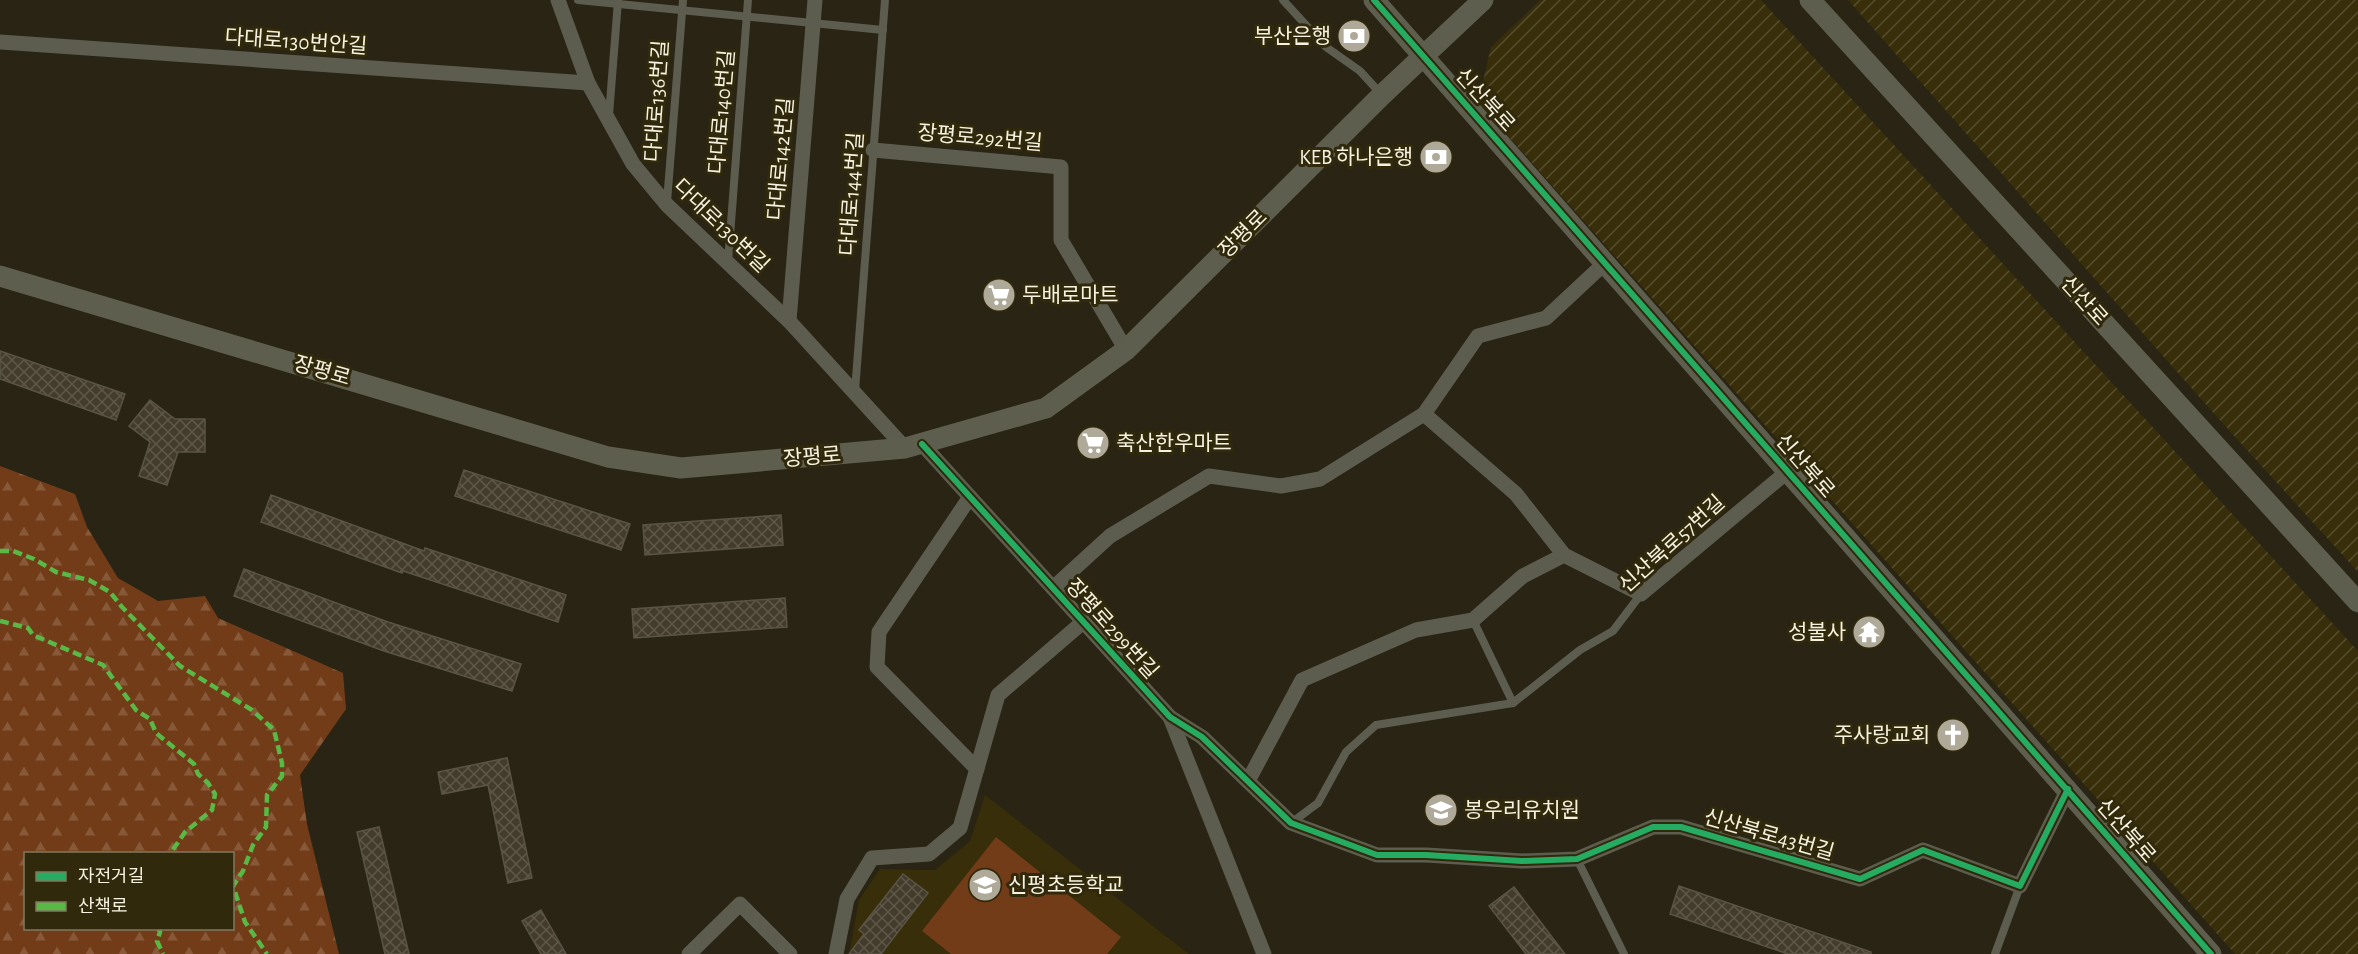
<svg xmlns="http://www.w3.org/2000/svg" width="2358" height="954" viewBox="0 0 2358 954" font-family="'Alegreya Sans','Noto Sans KR',sans-serif">
  <style>
    .built { fill: #382e09 }
    .industrial { fill: url(#industrial-furrows) }
    .forest { fill: url(#forest-firs); fill-rule: evenodd }
    .pitch { fill: #723c18 }
    .building { fill: url(#building-cross-hatch); stroke: #5a5447; stroke-width: 1.5 }
    .lines { fill: none; stroke-linecap: round; stroke-linejoin: round }
    .lane { stroke: #5c5d4f; stroke-width: 8 }
    .street { stroke: #5c5d4f; stroke-width: 15 }
    .secondary { stroke: #5e5e4e; stroke-width: 21 }
    .quiet { stroke: #58b947; stroke-width: 4.5; stroke-dasharray: 9 4.5; stroke-linecap: butt }
    .cycleway-casing { stroke: #31290b; stroke-width: 10 }
    .cycleway { stroke: #26ab63; stroke-width: 6 }
    .labels { text-anchor: middle; dominant-baseline: central; stroke-width: 6; stroke-linejoin: round; paint-order: stroke }
    .poi-label { font-size: 21px; fill: #f6f1e0; stroke: #31290b; text-anchor: end }
    .street-label { font-size: 21px; fill: #f6f1e0; stroke: #31290b }
  </style>
  <defs>
    <pattern id="industrial-furrows" width="10" height="10" patternUnits="userSpaceOnUse" patternTransform="scale(1.5)"><rect width="10" height="10" fill="#382e09"/><path d="M-1 1l2-2M0 10L10 0M9 11l2-2" fill="none" stroke="#554d2d"/></pattern>
    <pattern id="forest-firs" width="22" height="20" patternUnits="userSpaceOnUse" patternTransform="scale(1.5)"><rect width="22" height="20" fill="#723c18"/><path d="M5 1l3.5 6h-7zM16 11l3.5 6h-7z" fill="#875939"/></pattern>
    <pattern id="building-cross-hatch" width="8" height="8" patternUnits="userSpaceOnUse" patternTransform="scale(1.5)"><rect width="8" height="8" fill="#433b2b"/><path d="M0 0l8 8M0 8l8-8" fill="none" stroke="#5f5849"/></pattern>
  </defs>
  <rect width="100%" height="100%" fill="#292413"/>
  <path class="built" d="M985 795 1189 954H849L859 900 880 869 935 870 970 841Z"/>
  <g class="industrial">
    <path d="M1540 0H1761L2358 651V954H2235L1478 102 1491 47Z"/>
    <path d="M1848 0H2358V572L2217 417Z"/>
  </g>
  <path class="forest" d="M0 466 75 494 87 527 118 578 158 601 205 596 218 618 343 673 346 709 300 775 307 824 339 954H0ZM26 854H232V928H26Z"/>
  <path class="pitch" d="M996 837 1121 937 1107 954H951L922 931Z"/>
  <g class="building">
    <path d="M0 351 125 394 116 420 0 379Z"/>
    <path d="M150 400 175 419H205V452H178L167 485 139 476 150 442 129 426Z"/>
    <path d="M464 470 630 524 621 550 455 496Z"/>
    <path d="M271 495 424 551 425 548 566 595 558 622 403 571 402 573 261 522Z"/>
    <path d="M781 515 783 545 645 555 643 525Z"/>
    <path d="M244 569 388 622 521 664 512 691 384 651 234 596Z"/>
    <path d="M785 598 787 627 634 638 632 609Z"/>
    <path d="M507 758 532 878 508 883 488 785 442 794 438 772Z"/>
    <path d="M379 827 409 954H385L357 832Z"/>
    <path d="M903 874 928 893 881 954H849L864 934 859 930Z"/>
    <path d="M1679 886 1871 952V954H1788L1670 914Z"/>
    <path d="M1514 887 1565 954H1526L1489 906Z"/>
    <path d="M541 910 566 954H541L522 921Z"/>
  </g>
  <g class="lines">
    <g class="lane">
      <path d="M578 0 883 30"/>
      <path d="M1283 0 1326 47 1360 71 1381 94"/>
      <path d="M609 115 618 1"/>
      <path d="M667 202 683 0"/>
      <path d="M728 262 748 0"/>
      <path d="M855 391 885 0"/>
      <path d="M1473 620 1513 703"/>
      <path d="M1291 823 1318 803 1346 752 1376 725 1513 703 1580 650 1613 631 1641 594"/>
      <path d="M1577 859 1624 954"/>
      <path d="M1995 954 2020 886"/>
    </g>
    <g class="street">
      <path d="M558 0 588 83 633 164 667 205 789 321 905 448"/>
      <path d="M0 42 588 83"/>
      <path d="M873 150 1061 167V240L1126 350"/>
      <path d="M789 321 815 0"/>
      <path d="M1424 414 1516 494 1564 555 1641 594 1788 471"/>
      <path d="M922 444 1170 717 1202 737 1291 823 1377 855H1426L1522 861 1577 859 1653 827H1681L1860 879 1923 850 2020 886 2068 789"/>
      <path d="M970 497 879 632 877 667 977 769"/>
      <path d="M1053 588 1110 536 1209 476 1281 486 1320 479 1424 414 1478 336 1546 318 1606 262"/>
      <path d="M1170 717 1264 954"/>
      <path d="M1248 781 1302 680 1416 630 1473 620 1523 576 1564 555"/>
      <path d="M689 954 740 904 790 954"/>
      <path d="M836 954 847 899 872 858 929 854 960 828 998 695 1083 622"/>
    </g>
    <g class="secondary">
      <path d="M1374 0 2211 954"/>
      <path d="M1810 0 2358 602"/>
      <path d="M0 276 608 457 681 468 905 448 1046 408 1126 350 1382 95 1483 0"/>
    </g>
    <g class="quiet">
      <path d="M0 551H13L34 559 56 572 89 580 110 592 122 607 180 666 252 710 274 730 282 763V776L267 795 266 827 253 845 243 871 233 886 245 922 267 954"/>
      <path d="M0 621 28 628 33 635 103 665 136 710 150 719 156 733 194 764 198 774 208 783 215 794 212 810 185 832 170 854"/>
      <path d="M158 928 160 932 157 941 163 954"/>
    </g>
    <defs>
      <g id="cycleway">
        <path d="M1374 0 2211 954"/>
        <path d="M922 444 1170 717 1202 737 1291 823 1377 855H1426L1522 861 1577 859 1653 827H1681L1860 879 1923 850 2020 886 2068 789"/>
      </g>
    </defs>
    <use href="#cycleway" class="cycleway-casing"/>
    <use href="#cycleway" class="cycleway"/>
  </g>
  <defs>
    <symbol id="bank-disc" viewBox="-11 -11 22 22"><circle r="9.5" fill="#aea998" stroke="#31290b"/><path d="M-6-4H6V4H-6ZM0-2.3a2.3 2.3 0 1 0 0 4.6a2.3 2.3 0 1 0 0-4.6Z" fill="#fff"/></symbol>
    <symbol id="supermarket-disc" viewBox="-11 -11 22 22"><circle r="9.5" fill="#aea998" stroke="#31290b"/><path d="M-6-5.5h2.5l.6 2H6L4.5 2H-2.5L-4.4-4H-6ZM-1.5 3.2a1.3 1.3 0 1 0 .1 0ZM3 3.2a1.3 1.3 0 1 0 .1 0Z" fill="#fff"/></symbol>
    <symbol id="temple-disc" viewBox="-11 -11 22 22"><circle r="9.5" fill="#aea998" stroke="#31290b"/><path d="M0-6L5-2H3V0L6.5 2.5H4V6H1.5V3h-3V6H-4V2.5H-6.5L-3 0V-2H-5Z" fill="#fff"/></symbol>
    <symbol id="church-disc" viewBox="-11 -11 22 22"><circle r="9.5" fill="#aea998" stroke="#31290b"/><path d="M-1.2-6h2.4v3.5h3.3v2.4h-3.3V6h-2.4V-.1h-3.3v-2.4h3.3Z" fill="#fff"/></symbol>
    <symbol id="school-disc" viewBox="-11 -11 22 22"><circle r="9.5" fill="#aea998" stroke="#31290b"/><path d="M0-5L7-2L0 1L-7-2ZM-4 1L0 2.5L4 1V4Q0 6-4 4Z" fill="#fff"/></symbol>
  </defs>
  <g fill-rule="evenodd">
    <use href="#bank-disc" x="1335" y="17" width="38" height="38"/>
    <use href="#bank-disc" x="1417" y="138" width="38" height="38"/>
    <use href="#supermarket-disc" x="980" y="276" width="38" height="38"/>
    <use href="#supermarket-disc" x="1074" y="424" width="38" height="38"/>
    <use href="#temple-disc" x="1850" y="613" width="38" height="38"/>
    <use href="#church-disc" x="1934" y="716" width="38" height="38"/>
    <use href="#school-disc" x="1422" y="791" width="38" height="38"/>
    <use href="#school-disc" x="966" y="866" width="38" height="38"/>
  </g>
  <g class="labels">
    <g class="poi-label">
      <text x="1331" y="36">부산은행</text>
      <text x="1413" y="157">KEB 하나은행</text>
      <text x="1022" y="295" text-anchor="start">두배로마트</text>
      <text x="1116" y="443" text-anchor="start">축산한우마트</text>
      <text x="1846" y="632">성불사</text>
      <text x="1930" y="735">주사랑교회</text>
      <text x="1464" y="810" text-anchor="start">봉우리유치원</text>
      <text x="1008" y="885" text-anchor="start">신평초등학교</text>
    </g>
    <g class="street-label">
      <text transform="translate(296 42) rotate(4)">다대로130번안길</text>
      <text transform="translate(1485 100) rotate(48)">신산북로</text>
      <text transform="translate(657 101) rotate(-86)">다대로136번길</text>
      <text transform="translate(722 112) rotate(-85)">다대로140번길</text>
      <text transform="translate(980 138) rotate(5)">장평로292번길</text>
      <text transform="translate(781 159) rotate(-85)">다대로142번길</text>
      <text transform="translate(852 194) rotate(-86)">다대로144번길</text>
      <text transform="translate(721 226) rotate(44)">다대로130번길</text>
      <text transform="translate(1243 234) rotate(-45)">장평로</text>
      <text transform="translate(2084 301) rotate(48)">신산로</text>
      <text transform="translate(322 371) rotate(16)">장평로</text>
      <text transform="translate(812 457) rotate(-5)">장평로</text>
      <text transform="translate(1805 466) rotate(49)">신산북로</text>
      <text transform="translate(1672 544) rotate(-42)">신산북로57번길</text>
      <text transform="translate(1112 629) rotate(48)">장평로299번길</text>
      <text transform="translate(2126 831) rotate(49)">신산북로</text>
      <text transform="translate(1769 835) rotate(16)">신산북로43번길</text>
    </g>
  </g>
  <rect x="24" y="852" width="210" height="78" fill="#31290b" stroke="#807960" stroke-width="1.5"/>
  <rect x="36" y="872" width="30" height="9" fill="#26ab63" stroke="#807960" stroke-width="1.5"/>
  <text x="78" y="882" font-size="18" fill="#f6f1e0">자전거길</text>
  <rect x="36" y="902" width="30" height="9" fill="#58b947" stroke="#807960" stroke-width="1.5"/>
  <text x="78" y="912" font-size="18" fill="#f6f1e0">산책로</text>
</svg>
